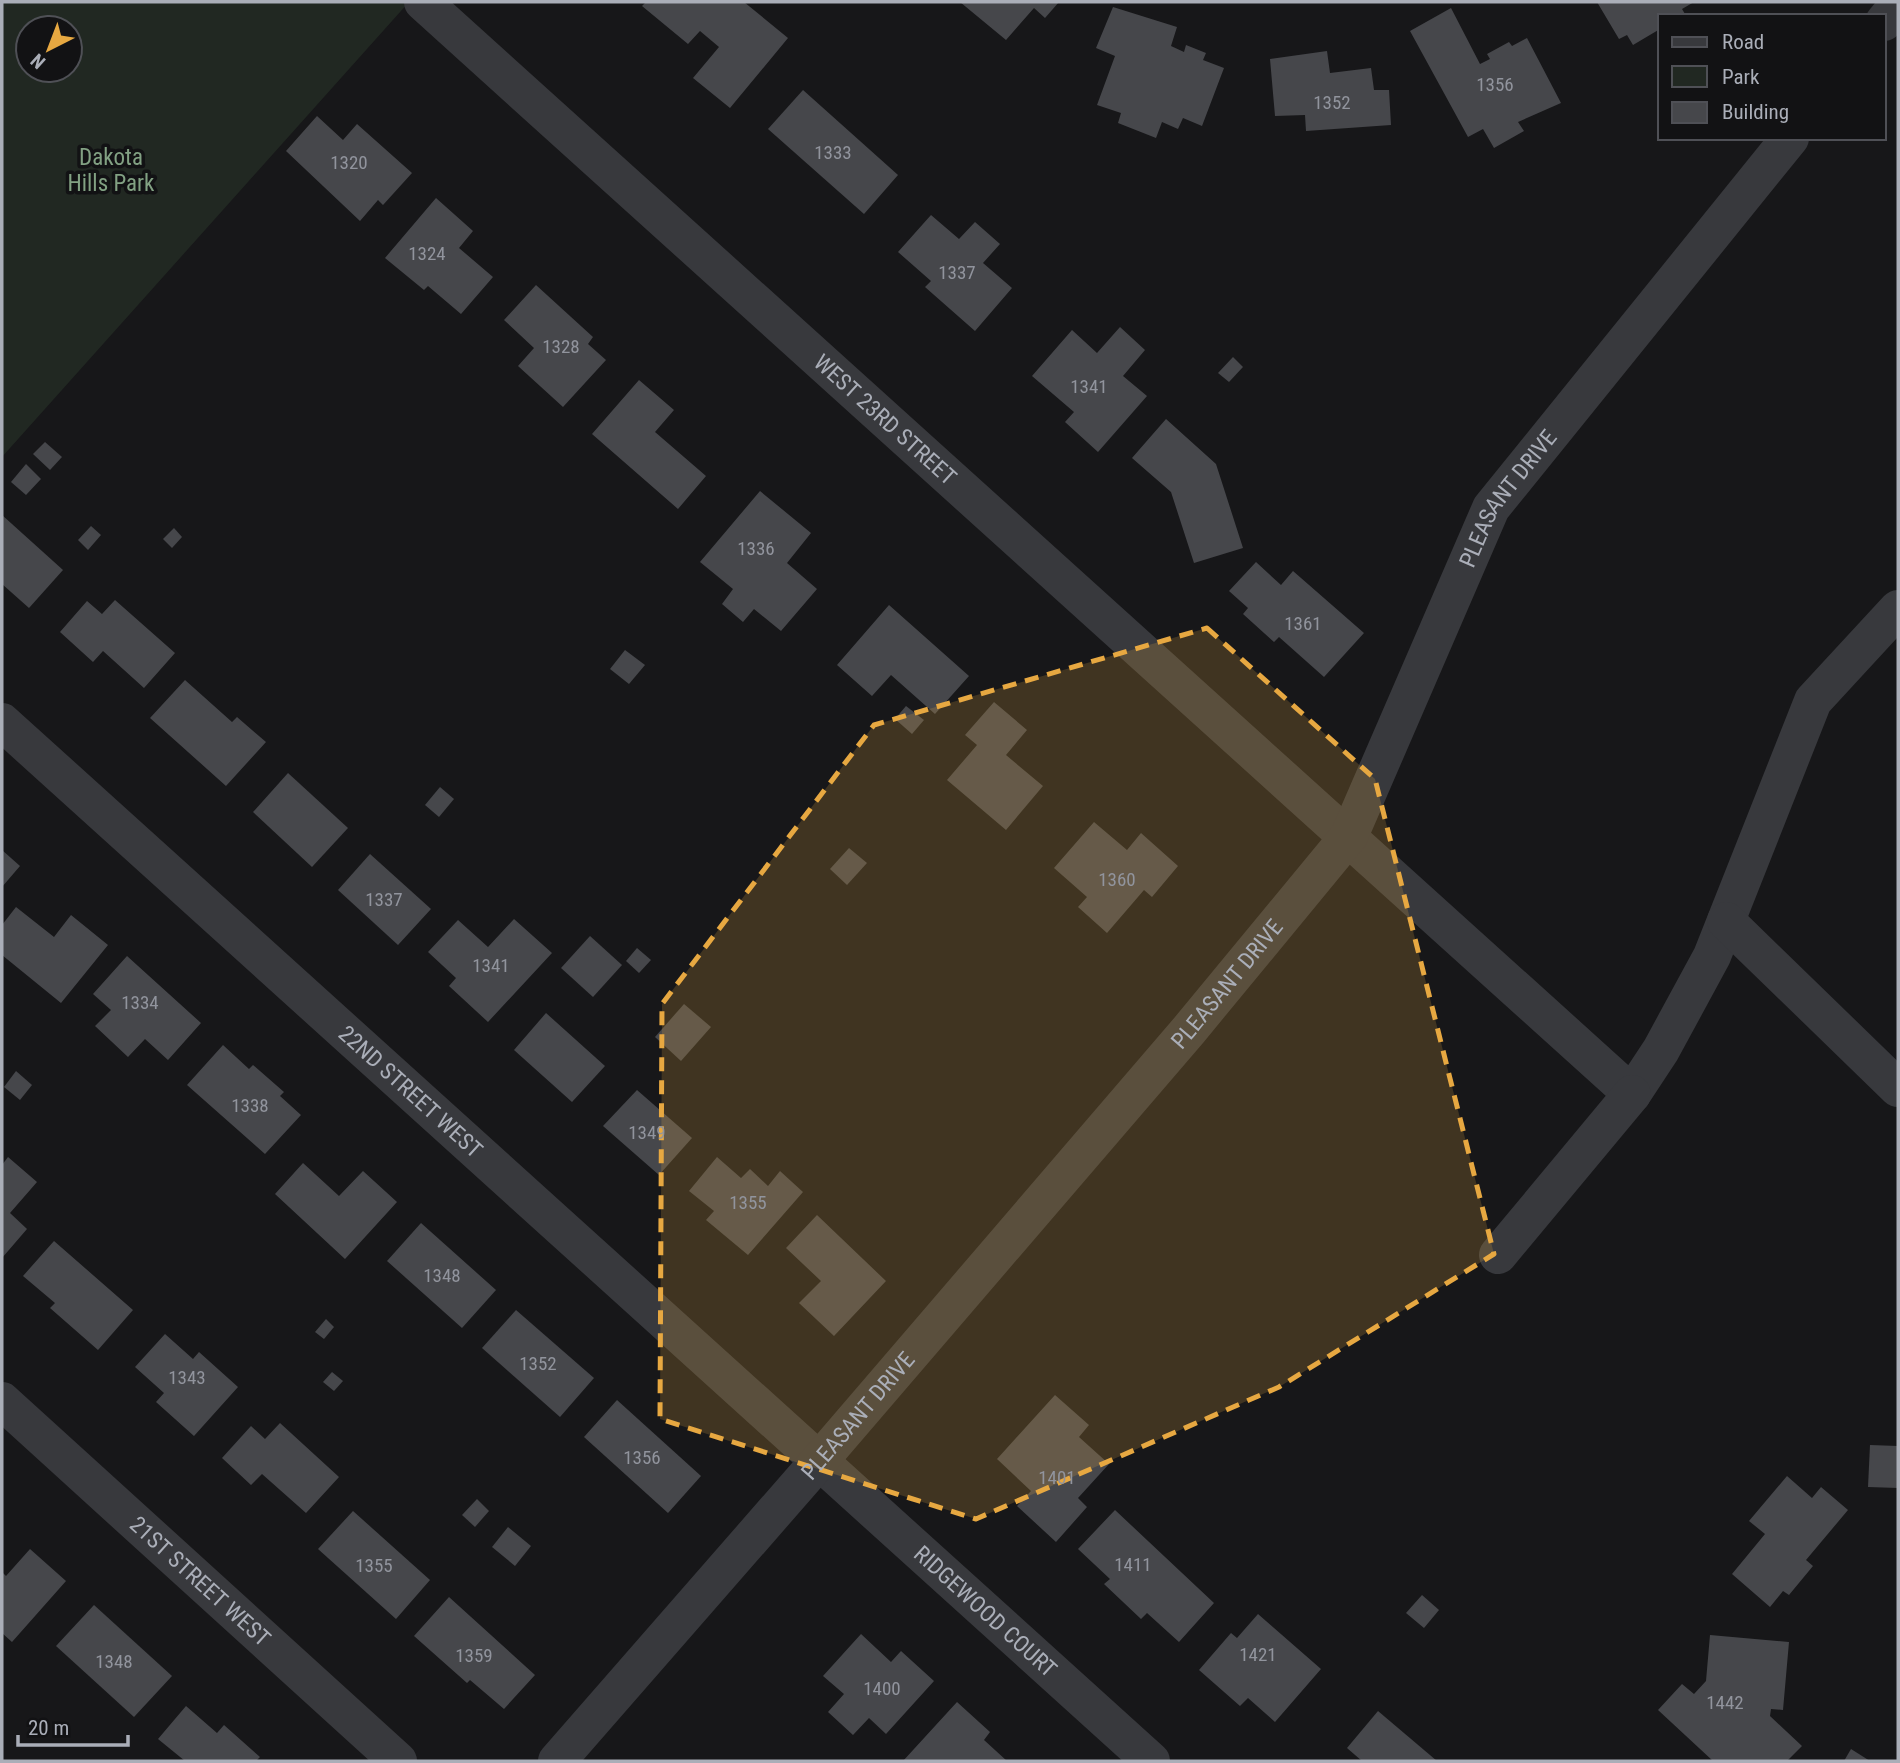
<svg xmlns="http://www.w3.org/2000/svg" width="1900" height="1763" viewBox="0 0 1900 1763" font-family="'Roboto Condensed',sans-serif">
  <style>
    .green { fill: #212822; fill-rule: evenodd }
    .building { fill: #46474b }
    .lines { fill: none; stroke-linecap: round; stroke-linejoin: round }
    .minor { stroke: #38393d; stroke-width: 38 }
    .marked { fill: #e7a841; fill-opacity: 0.2; stroke: #e7a841; stroke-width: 5; stroke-dasharray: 14 9; stroke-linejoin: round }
    .labels { text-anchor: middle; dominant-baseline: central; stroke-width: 7; stroke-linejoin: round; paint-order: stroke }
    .number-label { font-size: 19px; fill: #91949d }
    .park-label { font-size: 23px; fill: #82a183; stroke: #121214 }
    .street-label { font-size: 23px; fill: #aaaeb8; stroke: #121214 }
  </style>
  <rect width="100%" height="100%" fill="#171719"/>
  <path class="green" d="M2 2H409L2 457ZM28 28H70V70H28Z"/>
  <g class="building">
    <path d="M646 2H744L788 38 730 108 693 78 719 47 700 31 688 44 642 6Z"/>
    <path d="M960 2H1059L1045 18 1034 8 1006 40Z"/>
    <path d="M1597 2H1694L1682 9 1685 14 1682 16H1660V29L1633 45 1627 35 1619 39Z"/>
    <path d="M1113 7 1177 27 1171 46 1184 52 1186 45 1206 53 1203 60 1224 68 1202 126 1183 118 1178 129 1162 122 1156 138 1118 123 1121 113 1097 105 1115 56 1096 48Z"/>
    <path d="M1451 8 1480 64 1490 59 1487 54 1509 42 1512 46 1527 38 1561 103 1518 122 1524 131 1494 148 1483 129 1468 137 1410 31Z"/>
    <path d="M1327 51 1330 73 1371 68 1374 90H1389L1391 125 1306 131 1305 115 1275 116 1270 59Z"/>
    <path d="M803 90 898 175 864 214 768 129Z"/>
    <path d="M317 116 343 140 357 124 412 173 383 205 378 200 360 221 286 151Z"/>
    <path d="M436 198 473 231 459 248 493 277 461 314 428 286 424 290 385 258Z"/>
    <path d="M931 215 959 239 975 222 1000 244 983 263 1012 288 975 331 925 287 931 281 898 252Z"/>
    <path d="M536 285 593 337 588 344 606 360 563 407 518 366 534 348 504 320Z"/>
    <path d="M1120 327 1145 350 1123 376 1147 396 1098 452 1065 422 1074 412 1032 376 1072 330 1097 353Z"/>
    <path d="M1233 357 1243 367 1229 382 1218 373Z"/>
    <path d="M639 380 674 410 655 432 706 476 678 509 592 434Z"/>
    <path d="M1166 419 1216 464 1243 548 1194 563 1171 492 1132 458Z"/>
    <path d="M45 442 62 457 50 470 33 454Z"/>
    <path d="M26 464 41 479 26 495 11 482Z"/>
    <path d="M760 491 811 533 787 563 817 589 781 631 754 609 743 622 722 604 733 589 700 562Z"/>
    <path d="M2 515 63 570 29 608 2 584Z"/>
    <path d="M91 526 101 535 88 550 78 540Z"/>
    <path d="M174 528 182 537 172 548 163 539Z"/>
    <path d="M1256 562 1281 585 1293 571 1364 633 1324 677 1279 637 1274 642 1243 614 1248 608 1229 591Z"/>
    <path d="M115 600 175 653 144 688 103 651 93 662 60 632 87 601 102 614Z"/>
    <path d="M889 605 969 676 935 714 891 675 872 696 837 665Z"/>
    <path d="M625 650 645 665 629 684 610 669Z"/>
    <path d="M185 680 232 722 237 717 266 742 226 786 150 718Z"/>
    <path d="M994 702 1027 730 1006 755 1043 786 1006 830 947 780 977 745 965 735Z"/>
    <path d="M906 706 924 720 912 734 895 719Z"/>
    <path d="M288 773 348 828 312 867 253 812Z"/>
    <path d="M440 787 454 799 439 817 425 805Z"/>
    <path d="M1094 822 1127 850 1141 833 1178 866 1152 897 1144 890 1107 933 1078 907 1087 897 1054 868Z"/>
    <path d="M849 848 867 863 847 885 830 869Z"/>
    <path d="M2 850 20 866 2 887Z"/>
    <path d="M370 854 431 909 398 945 338 890Z"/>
    <path d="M16 907 54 937 71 915 108 945 61 1003 2 955V925Z"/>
    <path d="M514 919 552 953 488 1022 449 986 456 978 428 952 458 920 488 947Z"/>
    <path d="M590 936 622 965 593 997 561 968Z"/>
    <path d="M637 948 651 960 639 973 626 961Z"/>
    <path d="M127 956 201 1023 168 1060 145 1039 128 1057 95 1026 111 1010 93 994Z"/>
    <path d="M684 1004 711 1027 681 1061 655 1037Z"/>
    <path d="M546 1013 605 1066 572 1102 514 1050Z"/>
    <path d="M223 1045 249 1069 253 1065 284 1092 280 1096 301 1115 265 1154 187 1085Z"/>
    <path d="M16 1071 32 1085 20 1100 4 1087Z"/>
    <path d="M637 1090 692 1138 659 1175 603 1126Z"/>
    <path d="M8 1157 37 1182 10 1213 27 1229 2 1258V1165Z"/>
    <path d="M717 1157 741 1178 750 1169 768 1186 780 1171 803 1192 748 1255 706 1220 714 1211 689 1191Z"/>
    <path d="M303 1163 339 1196 363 1171 397 1202 345 1259 275 1194Z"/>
    <path d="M817 1215 886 1281 834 1336 799 1303 821 1281 786 1248Z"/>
    <path d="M421 1223 496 1290 462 1328 387 1261Z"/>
    <path d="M54 1241 133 1310 98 1350 50 1308 55 1303 23 1276Z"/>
    <path d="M516 1310 594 1378 560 1417 482 1348Z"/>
    <path d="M326 1319 334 1327 324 1339 315 1332Z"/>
    <path d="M165 1334 193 1359 199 1352 238 1387 194 1436 156 1402 164 1393 135 1367Z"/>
    <path d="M332 1372 343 1381 334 1391 323 1382Z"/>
    <path d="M1055 1395 1089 1425 1079 1437 1109 1464 1078 1498 1087 1507 1056 1542 1017 1506 1031 1491 997 1459Z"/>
    <path d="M617 1400 701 1476 668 1513 584 1437Z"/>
    <path d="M280 1423 339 1477 306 1513 262 1474 251 1485 222 1458 251 1426 265 1439Z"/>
    <path d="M1870 1445 1898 1446V1488L1868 1487Z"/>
    <path d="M1787 1476 1812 1498 1821 1487 1848 1510 1806 1560 1813 1566 1789 1595 1783 1591 1770 1607 1732 1574 1765 1534 1749 1521Z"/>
    <path d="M477 1499 489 1511 475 1527 462 1515Z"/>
    <path d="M1115 1510 1214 1603 1179 1642 1147 1613 1141 1619 1104 1584 1110 1579 1078 1549Z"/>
    <path d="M353 1511 430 1580 396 1619 318 1549Z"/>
    <path d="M508 1527 531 1546 515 1566 492 1547Z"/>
    <path d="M30 1549 66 1581 12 1642 2 1633V1572L6 1576Z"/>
    <path d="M1422 1595 1439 1610 1424 1628 1406 1613Z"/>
    <path d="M449 1597 535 1675 504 1709 470 1680 467 1683 414 1636Z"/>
    <path d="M94 1605 172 1676 134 1717 56 1646Z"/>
    <path d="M1258 1614 1321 1669 1275 1722 1248 1698 1240 1706 1199 1670 1231 1633 1237 1638Z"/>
    <path d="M861 1634 891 1662 901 1651 934 1681 886 1734 869 1718 853 1735 828 1712 844 1694 823 1676Z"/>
    <path d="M1710 1635 1789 1642 1783 1710 1771 1709 1770 1716 1802 1746 1787 1761H1713L1658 1710 1682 1684 1694 1694 1706 1681Z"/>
    <path d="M957 1702 990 1732 984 1740 1007 1761H903Z"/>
    <path d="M186 1706 217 1733 224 1725 260 1757 256 1761H185L158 1739Z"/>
    <path d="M1378 1711 1437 1761H1362L1347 1748Z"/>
    <path d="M1851 1749 1870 1761H1844Z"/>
  </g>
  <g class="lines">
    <g class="minor">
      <path id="s1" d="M423 2 1632 1094 1661 1050 1712 956 1813 701 1898 609"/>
      <path d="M1884 22 1898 5"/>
      <path id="s2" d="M2 722 1151 1761"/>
      <path d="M1726 921 1898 1088"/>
      <path d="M1498 1255 1632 1094"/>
      <path id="s3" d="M2 1401 398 1761"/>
      <path id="s4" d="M557 1761 819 1461 1189 1030 1349 836 1491 508 1790 138"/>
    </g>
  </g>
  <path class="marked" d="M1207 628 1375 779 1494 1254 1279 1387 976 1519 660 1419 662 1004 874 725Z"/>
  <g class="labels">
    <g class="number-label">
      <text x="1495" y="84">1356</text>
      <text x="1332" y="102">1352</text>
      <text x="833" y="152">1333</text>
      <text x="349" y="162">1320</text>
      <text x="427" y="253">1324</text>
      <text x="957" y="272">1337</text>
      <text x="561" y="346">1328</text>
      <text x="1089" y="386">1341</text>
      <text x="756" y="548">1336</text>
      <text x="1303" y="623">1361</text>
      <text x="1117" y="879">1360</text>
      <text x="384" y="899">1337</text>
      <text x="491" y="965">1341</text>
      <text x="140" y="1002">1334</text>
      <text x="250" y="1105">1338</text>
      <text x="647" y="1132">1349</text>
      <text x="748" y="1202">1355</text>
      <text x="442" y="1275">1348</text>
      <text x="538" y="1363">1352</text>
      <text x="187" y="1377">1343</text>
      <text x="642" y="1457">1356</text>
      <text x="1057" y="1477">1401</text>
      <text x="1133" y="1564">1411</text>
      <text x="374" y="1565">1355</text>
      <text x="1258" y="1654">1421</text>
      <text x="474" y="1655">1359</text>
      <text x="114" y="1661">1348</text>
      <text x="882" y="1688">1400</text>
      <text x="1725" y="1702">1442</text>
    </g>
    <g class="park-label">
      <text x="111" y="157">Dakota<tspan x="111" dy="26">Hills Park</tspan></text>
    </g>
    <g class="street-label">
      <text stroke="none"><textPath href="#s1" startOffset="623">WEST 23RD STREET</textPath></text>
      <text stroke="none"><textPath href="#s4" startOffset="1592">PLEASANT DRIVE</textPath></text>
      <text stroke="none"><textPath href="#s4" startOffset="1026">PLEASANT DRIVE</textPath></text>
      <text stroke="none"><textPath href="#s2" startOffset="551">22ND STREET WEST</textPath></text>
      <text stroke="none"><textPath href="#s4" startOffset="458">PLEASANT DRIVE</textPath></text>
      <text stroke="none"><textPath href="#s3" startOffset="268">21ST STREET WEST</textPath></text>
      <text stroke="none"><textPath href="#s2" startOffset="1326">RIDGEWOOD COURT</textPath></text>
    </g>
  </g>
  <rect width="1900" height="1763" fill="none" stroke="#aaaeb8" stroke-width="7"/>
  <rect x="1658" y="14" width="228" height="126" fill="#121214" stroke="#4f5056" stroke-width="2"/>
  <rect x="1672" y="37" width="35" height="10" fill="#38393d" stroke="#4f5056" stroke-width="2"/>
  <text x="1722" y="49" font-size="21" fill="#aaaeb8">Road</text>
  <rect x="1672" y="66" width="35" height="21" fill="#212822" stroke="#4f5056" stroke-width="2"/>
  <text x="1722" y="84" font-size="21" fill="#aaaeb8">Park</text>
  <rect x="1672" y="102" width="35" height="21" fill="#46474b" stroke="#4f5056" stroke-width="2"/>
  <text x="1722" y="119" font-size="21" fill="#aaaeb8">Building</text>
  <g transform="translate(49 49) rotate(222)"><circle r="33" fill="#121214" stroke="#4f5056" stroke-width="2"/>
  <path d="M0-5L12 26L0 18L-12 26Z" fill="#e7a841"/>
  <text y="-10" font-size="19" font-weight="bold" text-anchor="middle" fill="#aaaeb8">N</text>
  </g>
  <path d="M18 1735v10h110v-10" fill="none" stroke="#aaaeb8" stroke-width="3.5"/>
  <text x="28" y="1735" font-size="21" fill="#aaaeb8" stroke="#121214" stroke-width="5" paint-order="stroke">20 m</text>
</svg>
